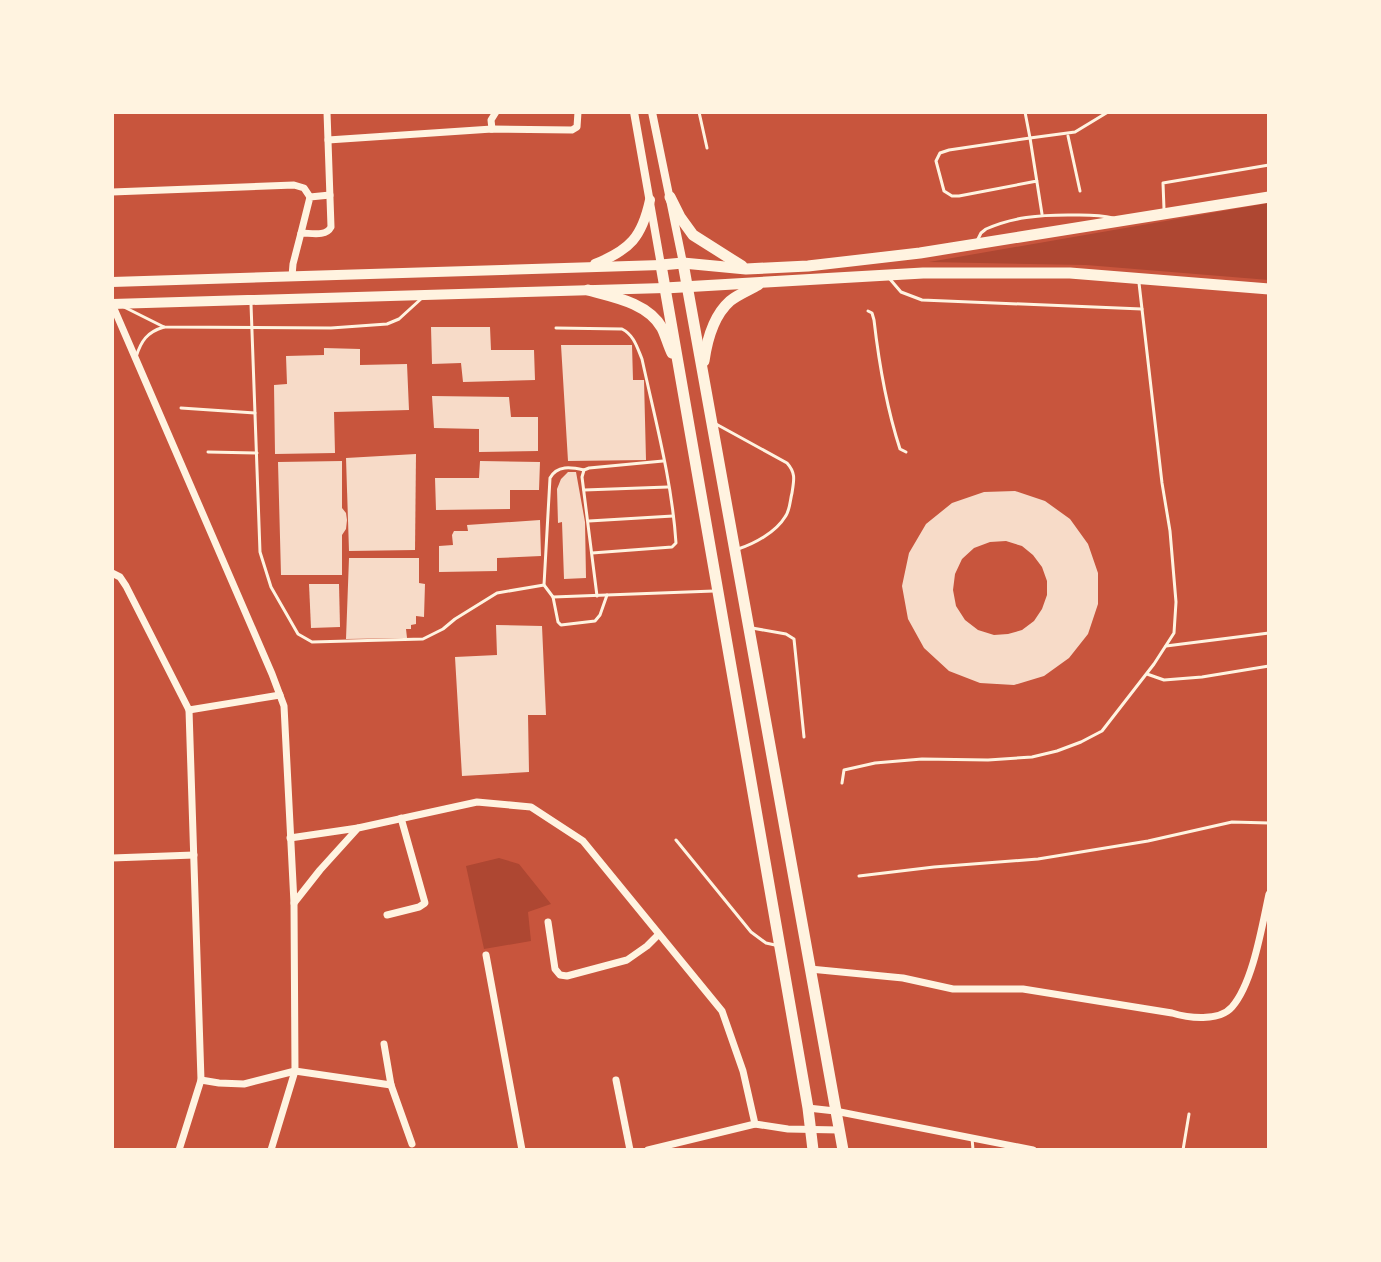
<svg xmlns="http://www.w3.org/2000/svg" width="1381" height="1262" viewBox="0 0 1381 1262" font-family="Barlow,sans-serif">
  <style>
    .green { fill: #ae4732 }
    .building { fill: #f7dbc8; fill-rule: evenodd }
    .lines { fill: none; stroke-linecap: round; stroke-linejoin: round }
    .service { stroke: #fff3e0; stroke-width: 3 }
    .minor { stroke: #fff3e0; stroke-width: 7 }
    .tertiary { stroke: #fff3e0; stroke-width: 8 }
    .secondary { stroke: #fff3e0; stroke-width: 10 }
    .trunk { stroke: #fff3e0; stroke-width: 11 }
  </style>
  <rect width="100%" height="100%" fill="#c8553d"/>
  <g class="green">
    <path d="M1269 203V280L1086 265 929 262Z"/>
    <path d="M499 858 519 864 551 904 528 912 531 941 484 949 466 866Z"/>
  </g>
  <g class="building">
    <path d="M431 327H490L491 350H534L535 380 463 382 461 363 432 364Z"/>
    <path d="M561 345H632L633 380H644L646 460 568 461Z"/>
    <path d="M324 348 360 349V365L407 364 409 410 334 412 335 453 275 454 274 385 287 384 286 356 324 355Z"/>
    <path d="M432 396 509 397 511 417H538V451L479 452V429L434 428Z"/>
    <path d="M416 454 415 550 349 551 346 458Z"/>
    <path d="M342 461V508L346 513 347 520 346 529 342 535V575H281L278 462Z"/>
    <path d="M480 461 540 462 539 490H510V509L436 510 435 478H479Z"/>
    <path d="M568 472H576L585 522 586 578 564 579 562 522 558 523 557 489 561 479Z"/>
    <path d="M1015 491 1045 501 1070 519 1088 544 1098 573V604L1088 634 1069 658 1044 676 1014 685 980 683 949 671 924 648 908 619 902 586 909 553 926 524 952 503 984 492ZM1006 541 1022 546 1033 555 1042 567 1047 581V595L1042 609 1034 621 1022 630 1008 634 994 635 978 630 965 620 956 606 953 590 955 574 962 559 974 548 990 542Z"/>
    <path d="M540 520 541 556 497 558V571L439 572V546L453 545 452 535 454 531H468L467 525Z"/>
    <path d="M349 558H419V583L425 584 424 617 416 616V624L411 625V629H406L407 638 346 639Z"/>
    <path d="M309 584H339L340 627 311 628Z"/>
    <path d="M496 625 542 626 546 715H528L529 772 462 776 455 657 497 655Z"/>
  </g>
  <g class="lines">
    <g class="service">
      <path d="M699 112 707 148"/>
      <path d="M1025 112 1030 138 1075 132 1108 112"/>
      <path d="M1068 136 1080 191"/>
      <path d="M1037 181 959 196H952L944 191 936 161 940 153 949 150 1030 138 1042 214"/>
      <path d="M1164 209 1163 183 1269 165"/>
      <path d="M977 241 981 233 986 229C1013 217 1039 215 1068 215 1083 215 1098 214 1113 218"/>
      <path d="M889 278 901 292 922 300 1142 309"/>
      <path d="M251 304 260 552 271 587 298 634 312 642 423 639 443 629 455 619 497 593 544 585"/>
      <path d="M124 307 164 327 331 328 387 324 399 319 422 298"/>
      <path d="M868 311 872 313 874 320C879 364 886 406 900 449L906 452"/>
      <path d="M556 328 622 329C634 335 637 347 642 359 655 419 672 481 676 543L672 547 592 553"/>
      <path d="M136 357C141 341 147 332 164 327"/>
      <path d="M181 408 255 413"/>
      <path d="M716 424 787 463C796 473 794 480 792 493 790 500 790 511 785 517 776 532 754 544 738 549"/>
      <path d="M208 452 257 453"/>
      <path d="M584 470C571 467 557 465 550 478L544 585 553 597 714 591"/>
      <path d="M584 490 668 487"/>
      <path d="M589 521 673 516"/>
      <path d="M597 596 582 477 584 470 589 468 663 461"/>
      <path d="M553 597 558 622 561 625 595 621 600 615 607 595"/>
      <path d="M752 628 786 634 794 639 804 737"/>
      <path d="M1166 646 1269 633"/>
      <path d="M1147 674 1164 680 1202 677 1269 666"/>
      <path d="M842 783 844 770 875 763 922 759 988 760 1032 757 1057 751 1081 742 1102 731 1154 664 1174 633 1176 602 1170 531 1162 483 1139 283"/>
      <path d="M676 840 751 932 766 943 775 945"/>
      <path d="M859 876 934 867 1038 859 1148 841 1232 822 1269 823"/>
      <path d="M972 1138 973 1150"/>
      <path d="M1183 1150 1189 1114"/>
    </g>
    <g class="minor">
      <path d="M492 129 491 120 496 112"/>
      <path d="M328 140 492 129 572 130 577 127 578 112"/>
      <path d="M112 192 294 185 304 188 310 197"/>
      <path d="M301 233 310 197 330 195"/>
      <path d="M292 276 293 264 301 233C311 233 326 237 331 227L327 112"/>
      <path d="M112 304 272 674 284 706 294 903"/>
      <path d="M112 573 120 577 126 586 189 710 201 1080 179 1150"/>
      <path d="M189 710 280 695"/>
      <path d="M290 838 358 828"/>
      <path d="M112 858 194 855"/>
      <path d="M387 915 419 907 425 903 401 818"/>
      <path d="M548 922 555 969 560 975 567 976 627 960 647 946 658 935"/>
      <path d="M486 955 522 1150"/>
      <path d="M810 969 903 978 953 989H1023L1172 1013C1188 1018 1219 1022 1232 1007 1253 983 1262 926 1269 894"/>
      <path d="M384 1044 391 1085 412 1144"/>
      <path d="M201 1080 219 1083 244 1084 295 1071 391 1085"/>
      <path d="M616 1080 630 1150"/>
      <path d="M808 1108 835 1111 1033 1150"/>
      <path d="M271 1150 295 1071 294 903 320 870 358 828 477 802 531 807 583 841 722 1011 743 1071 755 1124 788 1129 839 1130"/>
      <path d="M648 1150 755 1124"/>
    </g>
    <g class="tertiary">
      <path d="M634 112 661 265"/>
      <path d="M652 112 683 263"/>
    </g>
    <g class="secondary">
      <path d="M595 264C630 250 642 237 650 200"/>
      <path d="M112 282 661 265"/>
      <path d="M112 304 665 288"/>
    </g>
    <g class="trunk">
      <path d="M670 197 680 217 693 235 742 266"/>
      <path d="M683 263 843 1150"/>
      <path d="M665 288 923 273H1070L1269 289"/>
      <path d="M588 290C614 297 648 303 662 328 666 336 668 345 672 353"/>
      <path d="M704 361C707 340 713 316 730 301 737 295 749 290 758 285"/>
      <path d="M813 1150 808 1108 661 265 683 263 746 269 808 266 920 253 1269 197"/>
    </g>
  </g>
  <rect width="1381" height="1262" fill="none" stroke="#fff3e0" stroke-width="228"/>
</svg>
